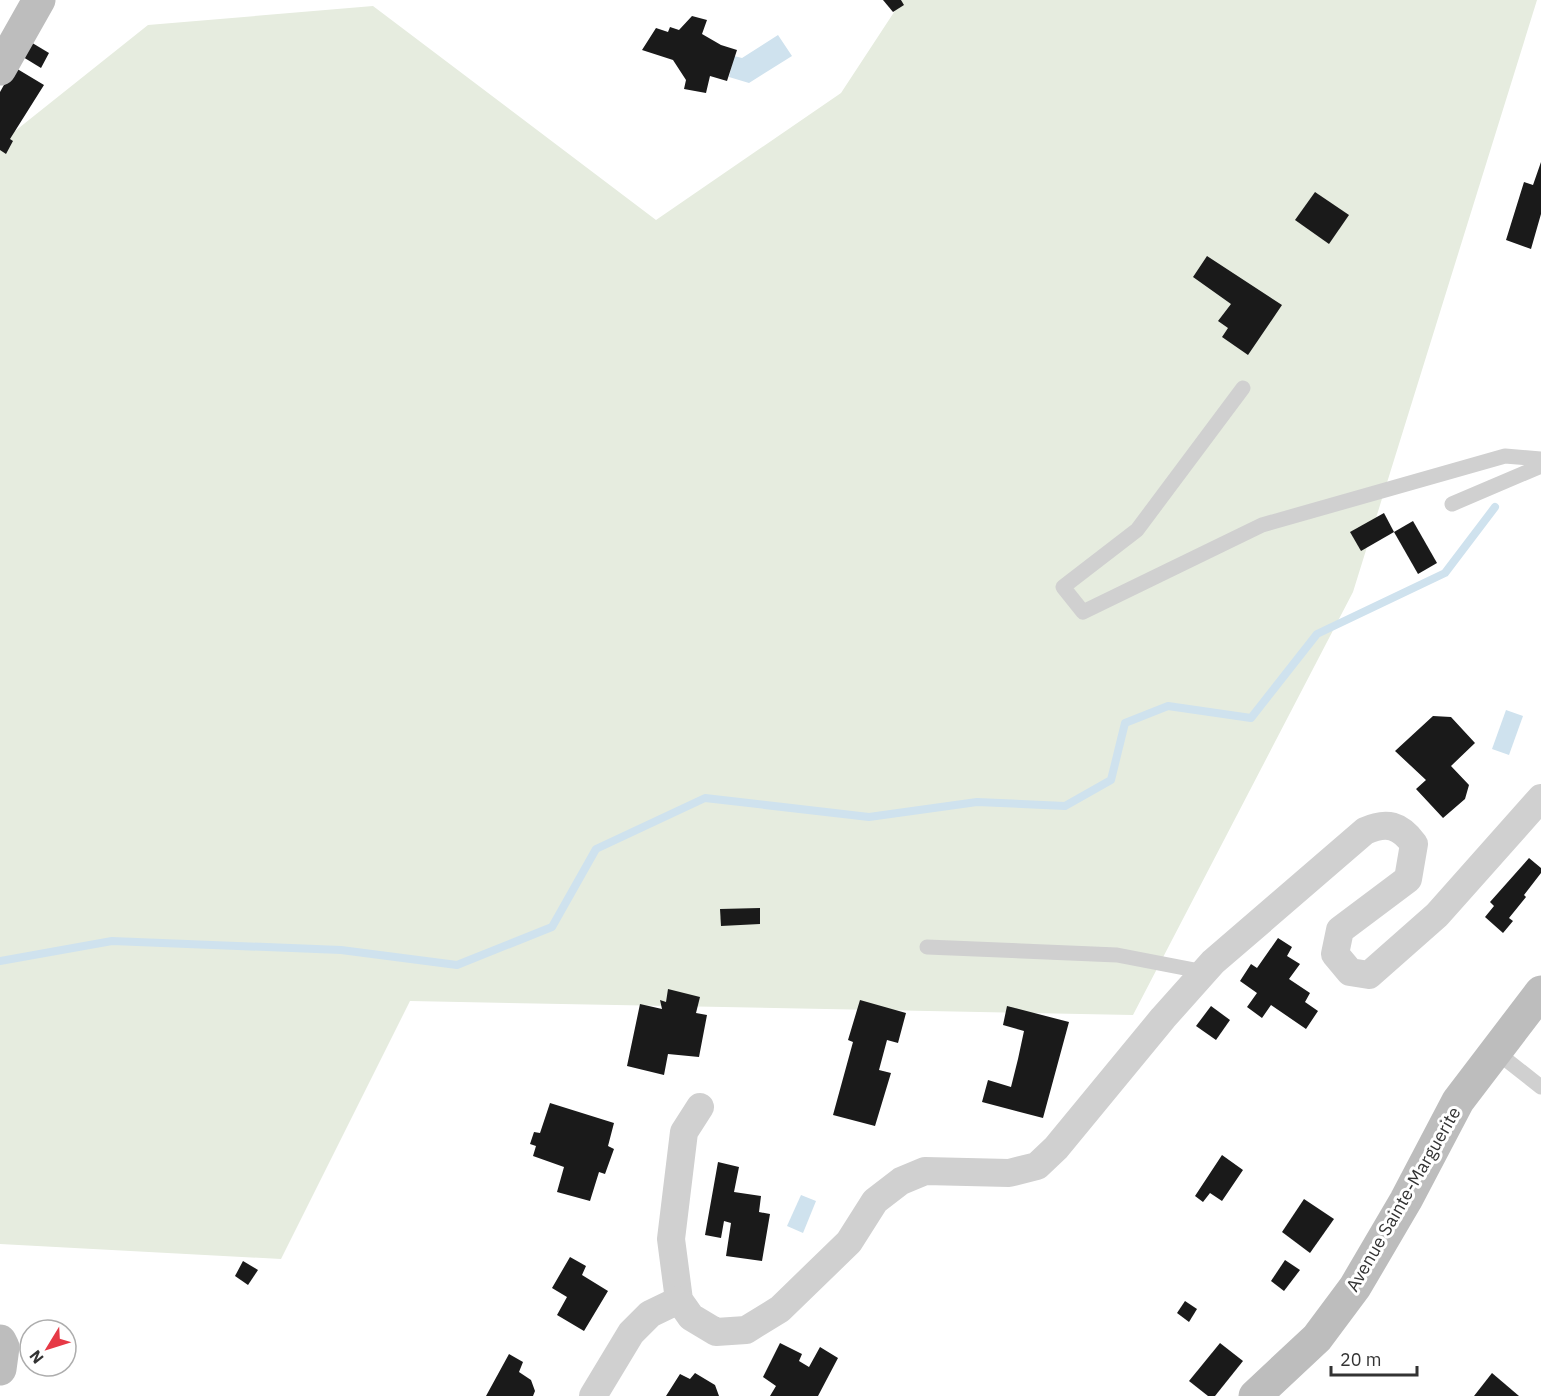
<svg xmlns="http://www.w3.org/2000/svg" width="1541" height="1396" viewBox="0 0 1541 1396" font-family="'IBM Plex Sans',sans-serif">
  <style>
    .green { fill: #e6ecdf }
    .water { fill: #cfe2ee }
    .lines { fill: none; stroke-linecap: round; stroke-linejoin: round }
    .stream { stroke: #cfe2ee; stroke-width: 8 }
    .building { fill: #1a1a1a }
    .lane { stroke: #d0d0d0; stroke-width: 15 }
    .street { stroke: #d0d0d0; stroke-width: 28 }
    .secondary { stroke: #bdbdbd; stroke-width: 33 }
    .labels { text-anchor: middle; dominant-baseline: central; stroke-width: 6; stroke-linejoin: round; paint-order: stroke }
    .street-label { font-size: 18px; fill: #333; stroke: #fff }
  </style>
  <rect width="100%" height="100%" fill="#fff"/>
  <path class="green" d="M902 0H1537L1353 592 1133 1015 410 1001 281 1259 0 1244V143L148 25 373 6 656 220 841 93Z"/>
  <g class="water">
    <path d="M778 35 792 56 749 83 729 77 734 56 742 58Z"/>
    <path d="M1506 710 1523 716 1509 755 1492 749Z"/>
    <path d="M801 1195 816 1201 803 1233 787 1226Z"/>
  </g>
  <g class="lines">
    <path class="stream" d="M0 961 112 941 341 950 457 965 552 927 596 849 705 798 869 817 977 802 1065 806 1111 780 1125 723 1168 706 1251 718 1317 634 1445 573 1495 507"/>
  </g>
  <g class="building">
    <path d="M883 0H901L904 5 893 12Z"/>
    <path d="M692 16 707 20 702 34 721 45 737 50 727 81 710 76 706 93 684 89 686 80 673 60 642 50 656 28 668 32 670 27 679 30Z"/>
    <path d="M29 41 49 53 41 68 23 57Z"/>
    <path d="M14 67 44 85 10 139 13 141 6 154 0 150V92Z"/>
    <path d="M1541 162V214L1531 249 1506 240 1524 182 1533 185Z"/>
    <path d="M1315 192 1349 215 1329 244 1295 220Z"/>
    <path d="M1207 256 1282 305 1248 355 1222 337 1228 328 1218 321 1231 304 1193 277Z"/>
    <path d="M1384 513 1394 532 1361 551 1350 532Z"/>
    <path d="M1413 521 1437 563 1418 574 1394 532Z"/>
    <path d="M1433 716 1451 717 1475 743 1451 766 1469 785 1465 799 1443 818 1416 789 1426 780 1395 751Z"/>
    <path d="M1529 858 1541 868V873L1524 895 1526 897 1509 918 1513 921 1503 933 1485 917 1494 906 1490 902Z"/>
    <path d="M760 908V924L721 926 720 909Z"/>
    <path d="M1278 938 1292 947 1287 956 1300 964 1289 979 1310 993 1305 1002 1318 1011 1306 1029 1271 1005 1262 1018 1247 1007 1257 993 1240 981 1251 964 1257 968Z"/>
    <path d="M668 989 700 997 696 1013 707 1015 699 1057 668 1054 664 1075 627 1066 640 1004 662 1009 660 1000 666 1002Z"/>
    <path d="M860 1000 906 1013 898 1043 887 1040 879 1070 891 1073 875 1126 833 1115 853 1042 848 1040Z"/>
    <path d="M1007 1006 1069 1022 1043 1118 982 1102 988 1080 1011 1087 1018 1059 1024 1031 1003 1025Z"/>
    <path d="M1211 1006 1230 1020 1216 1040 1196 1026Z"/>
    <path d="M550 1103 614 1123 608 1146 614 1149 605 1174 599 1172 590 1201 557 1192 564 1167 533 1156 536 1146 530 1144 534 1132 540 1133Z"/>
    <path d="M1222 1155 1243 1170 1222 1201 1210 1193 1203 1202 1195 1196Z"/>
    <path d="M718 1162 739 1167 734 1192 761 1196 759 1212 770 1214 762 1261 726 1256 731 1223 724 1221 721 1238 705 1235Z"/>
    <path d="M1304 1199 1334 1219 1310 1253 1282 1232Z"/>
    <path d="M570 1257 586 1266 582 1275 608 1291 584 1331 557 1315 567 1297 552 1288Z"/>
    <path d="M1285 1260 1300 1270 1284 1291 1271 1281Z"/>
    <path d="M243 1261 258 1270 248 1285 235 1276Z"/>
    <path d="M1185 1301 1197 1309 1189 1322 1177 1313Z"/>
    <path d="M780 1343 802 1354 799 1361 809 1367 820 1347 838 1358 818 1396H770L776 1386 763 1377Z"/>
    <path d="M1220 1343 1243 1361 1215 1396H1208L1189 1381Z"/>
    <path d="M509 1354 523 1362 519 1372 531 1380 535 1391 533 1396H486Z"/>
    <path d="M695 1373 715 1385 719 1396H666L680 1374 690 1379Z"/>
    <path d="M1492 1373 1519 1396H1474Z"/>
  </g>
  <g class="lines">
    <g class="lane">
      <path d="M1243 388 1137 530 1063 587 1083 612 1262 525 1505 456 1541 459"/>
      <path d="M1452 504 1541 466"/>
      <path d="M927 947 1117 955 1205 972"/>
      <path d="M1494 1050 1541 1087"/>
    </g>
    <g class="street">
      <path d="M700 1107 684 1132 671 1239 679 1300 691 1317 716 1332 746 1330 780 1309 849 1242 875 1201 901 1181 925 1171 1009 1173 1037 1166 1056 1148 1163 1018 1213 962 1365 831C1387 821 1400 825 1414 844L1408 879 1340 930 1335 954 1350 972 1369 975 1437 915 1541 798"/>
      <path d="M593 1396 631 1333 650 1314 679 1300"/>
    </g>
    <g class="secondary">
      <path d="M0 69 39 0"/>
      <path d="M0 1341 3 1347 0 1369"/>
      <path d="M1255 1396 1317 1338 1355 1287 1406 1200 1458 1101 1541 992"/>
    </g>
  </g>
  <g class="labels">
    <g class="street-label">
      <text transform="translate(1403 1199) rotate(-60)">Avenue Sainte-Marguerite</text>
    </g>
  </g>
  <g transform="translate(48 1348) rotate(232)"><circle r="28" fill="#ffffff" stroke="#adadad" stroke-width="1.5"/>
  <path d="M0-4.5L10 22L0 15L-10 22Z" fill="#e63946"/>
  <text y="-9" font-size="16" font-weight="bold" text-anchor="middle" fill="#333333">N</text>
  </g>
  <path d="M1331 1366v9h86v-9" fill="none" stroke="#333333" stroke-width="3"/>
  <text x="1340" y="1366" font-size="18" fill="#333333" stroke="#ffffff" stroke-width="4.5" paint-order="stroke">20 m</text>
</svg>
